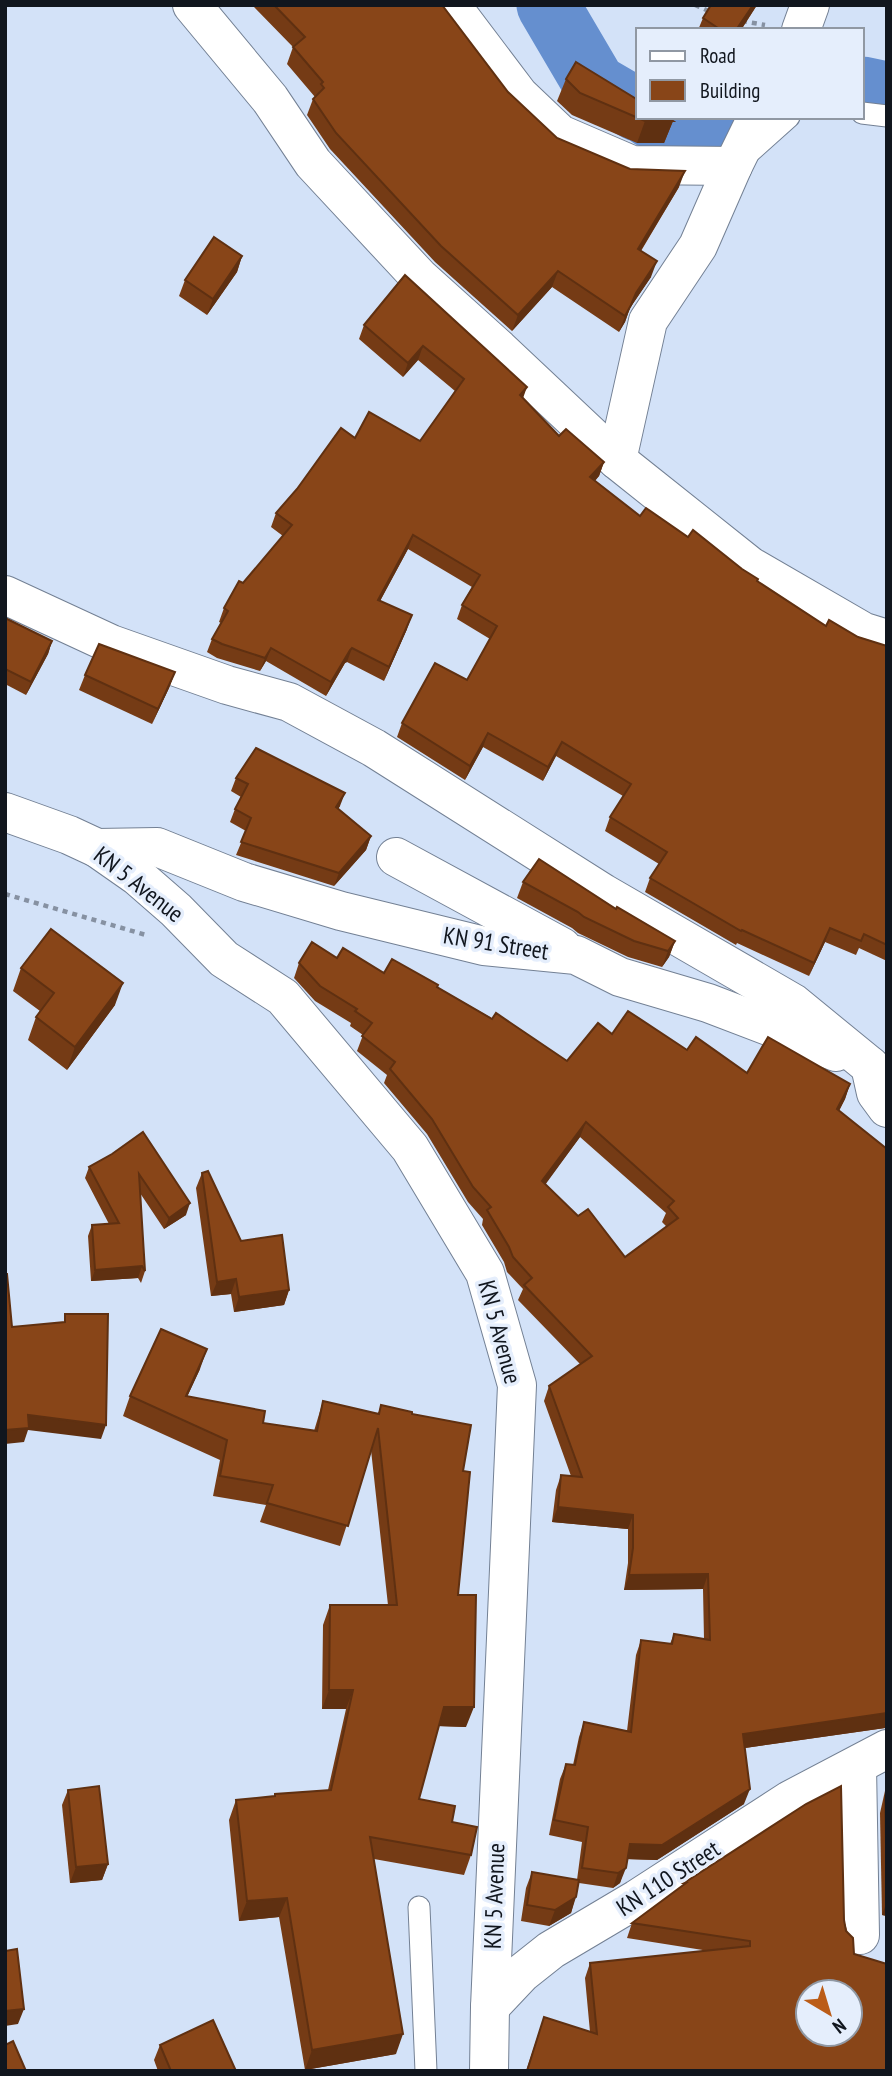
<svg xmlns="http://www.w3.org/2000/svg" width="892" height="2076" viewBox="0 0 892 2076" font-family="'PT Sans Narrow',sans-serif">
  <style>
    .lines { fill: none; stroke-linecap: round; stroke-linejoin: round }
    .river { stroke: #658fcf; stroke-width: 63 }
    .service-casing { stroke: #738094; stroke-width: 23 }
    .minor-casing { stroke: #738094; stroke-width: 40 }
    .secondary-casing { stroke: #738094; stroke-width: 40 }
    .path { stroke: #8691a2; stroke-width: 4.5; stroke-dasharray: 5 5; stroke-linecap: butt }
    .service { stroke: #fff; stroke-width: 21 }
    .minor { stroke: #fff; stroke-width: 38 }
    .secondary { stroke: #fff; stroke-width: 38 }
    .wall { fill: #753b15; fill-rule: evenodd }
    .shaded-wall { fill: #5f3011 }
    .building { fill: #884518; stroke: #5f3011; stroke-width: 2; fill-rule: evenodd }
    .labels { text-anchor: middle; dominant-baseline: central; stroke-width: 7; stroke-linejoin: round; paint-order: stroke }
    .street-label { font-size: 24px; fill: #11161e; stroke: #e5eefc }
  </style>
  <rect width="100%" height="100%" fill="#d3e2f8"/>
  <g class="lines">
    <g class="river">
      <path d="M548 5 595 85 638 110"/>
      <path d="M862 88 887 93"/>
      <path d="M651 117 720 125 739 117"/>
    </g>
    <defs>
      <g id="service">
        <path d="M862 113 887 116"/>
        <path d="M751 151 789 117"/>
        <path d="M419 1907 426 2071"/>
      </g>
      <g id="minor">
        <path d="M192 5 270 99 313 163 420 278 499 349 617 460 750 566 864 632 887 639"/>
        <path d="M451 5 519 95 560 134 632 165 733 166"/>
        <path d="M801 30 810 5"/>
        <path d="M617 460 648 321 698 246 733 166 757 117"/>
        <path d="M5 595 111 644 227 685 289 702 374 748 603 893 793 1003 870 1066"/>
        <path d="M97 848 157 847 244 882 341 911 484 946 576 955 620 977 708 1003 836 1052"/>
        <path d="M396 857 562 947"/>
        <path d="M870 1066 876 1093 887 1108"/>
        <path d="M857 1766 860 1935"/>
        <path d="M490 2007 522 1973 551 1950 637 1899 790 1800 887 1749"/>
      </g>
      <path id="secondary" d="M5 812 69 835 97 848 137 876 176 910 224 959 283 997 410 1148 485 1273 517 1385 490 2007 489 2071"/>
    </defs>
    <use href="#service" class="service-casing"/>
    <use href="#minor" class="minor-casing"/>
    <use href="#secondary" class="secondary-casing"/>
    <g class="path">
      <path d="M695 5 711 12"/>
      <path d="M742 21 765 25"/>
      <path d="M5 894 146 935"/>
    </g>
    <use href="#service" class="service"/>
    <use href="#minor" class="minor"/>
    <use href="#secondary" class="secondary"/>
  </g>
  <g class="wall">
    <path d="M252 5H442L508 92 557 138 630 169 679 187 641 251 651 277 630 308 625 322 619 332 552 287 512 331 435 262 330 149 307 115 313 99 315 97 287 64 293 47Z"/>
    <path d="M711 5H757L741 30H698L703 18Z"/>
    <path d="M566 79 673 121 664 143H637L572 115 557 101Z"/>
    <path d="M242 256 237 272 207 315 179 296 185 280Z"/>
    <path d="M405 275 559 436 604 462 599 476 595 481 640 516 688 537 826 626 887 646V961L859 948 856 955 825 942 809 976 737 943 736 945 645 892 650 878 659 864 605 831 610 817 623 796 556 756 543 781 483 747 465 780 397 737 402 723 467 680 490 639 457 619 462 605 472 587 408 549 380 601 407 629 384 681 347 662 345 663 326 696 266 661 260 671 217 658 207 652 212 639 221 623 219 622 224 608 243 583 283 536 271 527 276 513 355 438 420 441 455 391 418 360 403 377 359 339 364 325Z"/>
    <path d="M5 618 52 641 48 654 26 695 5 684Z"/>
    <path d="M175 672 169 688 152 724 79 690 85 675Z"/>
    <path d="M236 778 340 806 338 809 371 836 366 850 334 886 236 855 246 831 230 822 235 809 241 797 231 791Z"/>
    <path d="M523 882 616 909 675 941 669 957 662 967 628 957 578 933 572 928 517 898Z"/>
    <path d="M337 958 384 973 437 987 567 1061 612 1034 687 1050 747 1073 850 1084 845 1099 839 1111 885 1728 745 1748 744 1804 657 1860 627 1859 620 1883 613 1888 579 1883 571 1913 549 1926 521 1921 526 1888 532 1872 577 1880 582 1842 549 1835 560 1779 566 1764 573 1765 579 1737 584 1722 627 1731 636 1655 641 1640 670 1644 674 1634 704 1639 703 1589 624 1590 628 1563V1529L552 1522 556 1490 561 1475 571 1476 544 1401 549 1386 580 1364 518 1300 523 1289 507 1272 504 1262 482 1225 483 1219 468 1202 427 1134 384 1083 387 1075 357 1051 363 1035 350 1026 351 1023 315 1001 294 978 299 963ZM580 1137 666 1213 662 1222 667 1227 625 1257 578 1216 545 1184Z"/>
    <path d="M21 968 115 1005 67 1070 28 1040 36 1017 40 1011 13 991Z"/>
    <path d="M143 1132 186 1215 164 1229 140 1193 145 1271 141 1283 138 1278 91 1281 88 1236 92 1225 109 1224 85 1178 89 1167 112 1154Z"/>
    <path d="M202 1173 241 1241 289 1290 284 1305 234 1312 231 1294 211 1296 196 1188Z"/>
    <path d="M200 1369 187 1397 263 1423 314 1431 323 1401 378 1414 381 1405 412 1414 463 1471 458 1595 466 1727 438 1726 419 1799 452 1822 471 1855 464 1875 374 1859 396 2054 305 2070 279 1917 239 1921 229 1820 236 1800 274 1796 275 1794 328 1790 346 1709H322L323 1625 330 1605H388L371 1450 340 1546 260 1522 266 1505 213 1496 220 1460 123 1416 130 1396Z"/>
    <path d="M887 1782V1916L882 1915 880 1813Z"/>
    <path d="M68 1790 108 1864 102 1880 70 1883 62 1805Z"/>
    <path d="M684 1883 844 1920 854 1954 887 2071H526L544 2017 590 2032 585 1978 590 1963 709 1951 627 1938 632 1923 684 1885Z"/>
    <path d="M160 2045 236 2071H158L154 2060Z"/>
  </g>
  <g class="shaded-wall">
    <path d="M753 5H757L741 30H736Z"/>
    <path d="M645 121H673L664 143H637Z"/>
    <path d="M685 171 679 187 632 265 638 249Z"/>
    <path d="M242 256 237 272 207 315 213 299Z"/>
    <path d="M657 261 651 277 630 308 625 322 619 332 625 316 636 293Z"/>
    <path d="M558 271 552 287 512 331 518 315Z"/>
    <path d="M423 346 418 360 403 377 408 363Z"/>
    <path d="M527 387 522 401 520 395Z"/>
    <path d="M604 462 599 476 585 491 590 477Z"/>
    <path d="M413 535 408 549 373 614 378 600Z"/>
    <path d="M412 615 407 629 384 681 389 667Z"/>
    <path d="M52 641 48 654 26 695 31 682Z"/>
    <path d="M271 648 266 661 260 671 265 658Z"/>
    <path d="M352 648 347 662 345 663 326 696 331 682 350 650Z"/>
    <path d="M175 672 169 688 152 724 158 709Z"/>
    <path d="M488 733 483 747 465 780 470 766Z"/>
    <path d="M562 742 556 756 543 781 548 767Z"/>
    <path d="M345 793 340 806 331 820 336 807Z"/>
    <path d="M371 836 366 850 334 886 339 873Z"/>
    <path d="M830 928 825 942 809 976 814 963Z"/>
    <path d="M675 941 669 957 662 967 668 951Z"/>
    <path d="M123 983 115 1005 67 1070 75 1047Z"/>
    <path d="M850 1084 845 1099 832 1124 837 1109Z"/>
    <path d="M586 1122 580 1137 537 1196 542 1181Z"/>
    <path d="M190 1203 186 1215 164 1229 169 1218Z"/>
    <path d="M142 1266 138 1278 91 1281 95 1270Z"/>
    <path d="M236 1279 231 1294 211 1296 217 1282Z"/>
    <path d="M289 1290 284 1305 234 1312 239 1297Z"/>
    <path d="M207 1349 200 1369 178 1416 186 1396Z"/>
    <path d="M28 1415 106 1425 101 1439 28 1430 24 1442 5 1444V1430Z"/>
    <path d="M558 1507 633 1515 628 1529 552 1522Z"/>
    <path d="M708 1574 703 1589 624 1590 629 1575Z"/>
    <path d="M329 1690H353L346 1709H322Z"/>
    <path d="M444 1707H474L466 1727 437 1726Z"/>
    <path d="M887 1713V1723L885 1728 738 1749 743 1734Z"/>
    <path d="M750 1789 744 1804 657 1860 624 1859 630 1844Z"/>
    <path d="M108 1864 102 1880 70 1883 76 1867Z"/>
    <path d="M626 1868 620 1883 613 1888 618 1873Z"/>
    <path d="M576 1897 571 1913 549 1926 555 1910Z"/>
    <path d="M287 1898 279 1917 239 1921 247 1901Z"/>
    <path d="M887 1901V1916L882 1915Z"/>
    <path d="M24 2009 18 2024 5 2026V2011Z"/>
    <path d="M403 2034 396 2054 305 2070 312 2050Z"/>
  </g>
  <g class="building">
    <path d="M274 5H442L508 92 557 138 630 169 685 171 638 249 657 261 636 293 631 305 625 316 558 271 518 315 441 246 336 133 313 99 324 88 321 84 323 82 293 47 305 37Z"/>
    <path d="M711 5H753L736 30H721L703 18Z"/>
    <path d="M576 62 638 100V117H667L673 121H645L580 93 566 79Z"/>
    <path d="M214 237 242 256 213 299 185 280Z"/>
    <path d="M405 275 527 387 520 395 559 436 566 429 604 462 590 477 640 516 646 508 688 537 693 530 742 569 758 579 757 581 826 626 829 620 858 637 887 646V945L864 934 861 941 830 928 814 963 742 930 741 931 650 878 667 852 610 817 631 784 562 742 548 767 488 733 470 766 402 723 435 663 467 680 497 626 462 605 480 575 413 535 378 600 412 615 389 667 352 648 350 650 331 682 271 648 265 658 222 644 212 639 228 611 224 608 239 581 243 583 292 525 276 513 297 489 341 428 355 438 369 412 420 441 464 379 423 346 408 363 364 325Z"/>
    <path d="M5 618 52 641 31 682 5 669Z"/>
    <path d="M99 644 175 672 158 709 85 675Z"/>
    <path d="M256 748 345 793 336 807 371 836 339 873 241 842 251 818 235 809 248 784 236 778Z"/>
    <path d="M539 859 616 909 617 907 675 941 668 951 634 941 584 917 578 912 523 882Z"/>
    <path d="M51 929 123 983 75 1047 36 1017 54 993 21 968Z"/>
    <path d="M312 942 337 958 343 948 384 973 392 959 438 985 437 987 492 1019 496 1013 567 1061 598 1023 612 1034 628 1011 687 1050 696 1037 747 1073 768 1037 850 1084 837 1109 887 1149V1713L743 1734 750 1789 662 1845 630 1844 626 1868 618 1873 582 1868 588 1827 554 1820 566 1764 575 1765 584 1722 631 1732 641 1640 672 1644 674 1634 710 1640 708 1574 629 1575 633 1548V1515L558 1507 561 1475 582 1477 549 1386 592 1356 524 1285 532 1278 513 1257 509 1247 487 1210 491 1207 473 1187 432 1119 390 1069 395 1062 362 1036 372 1023 355 1011 357 1009 320 986 299 963ZM586 1122 674 1201 668 1207 678 1218 625 1257 588 1209 578 1216 542 1181Z"/>
    <path d="M143 1132 190 1203 169 1218 139 1174 145 1271 142 1266 95 1270 92 1225 119 1223 89 1167 112 1154Z"/>
    <path d="M208 1171 241 1241 282 1235 289 1290 239 1297 236 1279 217 1282 202 1173Z"/>
    <path d="M5 1274H7L12 1327 65 1322V1314H108L106 1425 28 1415 29 1428 5 1430Z"/>
    <path d="M161 1329 207 1349 186 1396 265 1411 263 1423 317 1431 323 1401 379 1414 381 1405 412 1412V1414L471 1425 463 1471 470 1472 458 1595H476L474 1707H444L419 1799 455 1806 452 1822 477 1827 471 1855 370 1837 403 2034 312 2050 287 1898 247 1901 236 1800 275 1796V1794L331 1790 353 1690H329L330 1605H397L378 1428 348 1526 267 1503 273 1485 220 1476 227 1440 130 1396Z"/>
    <path d="M99 1786 108 1864 76 1867 68 1790Z"/>
    <path d="M841 1786 844 1920 846 1931 853 1938 854 1954 887 1964V2071H527L544 2017 597 2034 590 1963 750 1946V1941L632 1923 686 1883H684L806 1804ZM808 1992H850V2034H808Z"/>
    <path d="M887 1791V1889L885 1798Z"/>
    <path d="M532 1872 579 1880 576 1897 555 1910 527 1905Z"/>
    <path d="M17 1949 24 2009 5 2011V1951Z"/>
    <path d="M213 2020 236 2071H171L160 2045Z"/>
    <path d="M13 2041 26 2071H5V2045Z"/>
  </g>
  <g class="labels">
    <g class="street-label">
      <text transform="translate(139 884) rotate(38)">KN 5 Avenue</text>
      <text transform="translate(496 943) rotate(9)">KN 91 Street</text>
      <text transform="translate(500 1332) rotate(75)">KN 5 Avenue</text>
      <text transform="translate(668 1878) rotate(-33)">KN 110 Street</text>
      <text transform="translate(494 1896) rotate(-88)">KN 5 Avenue</text>
    </g>
  </g>
  <rect width="892" height="2076" fill="none" stroke="#11161e" stroke-width="14"/>
  <rect x="636" y="28" width="228" height="91" fill="#e5eefc" stroke="#9098a3" stroke-width="2"/>
  <rect x="650" y="51" width="35" height="10" fill="#ffffff" stroke="#9098a3" stroke-width="2"/>
  <text x="700" y="63" font-size="21" fill="#11161e">Road</text>
  <rect x="650" y="80" width="35" height="21" fill="#884518" stroke="#9098a3" stroke-width="2"/>
  <text x="700" y="98" font-size="21" fill="#11161e">Building</text>
  <g transform="translate(829 2013) rotate(142)"><circle r="33" fill="#e5eefc" stroke="#9098a3" stroke-width="2"/>
  <path d="M0-5L12 26L0 18L-12 26Z" fill="#bb5c17"/>
  <text y="-10" font-size="19" font-weight="bold" text-anchor="middle" fill="#11161e">N</text>
  </g>
</svg>
